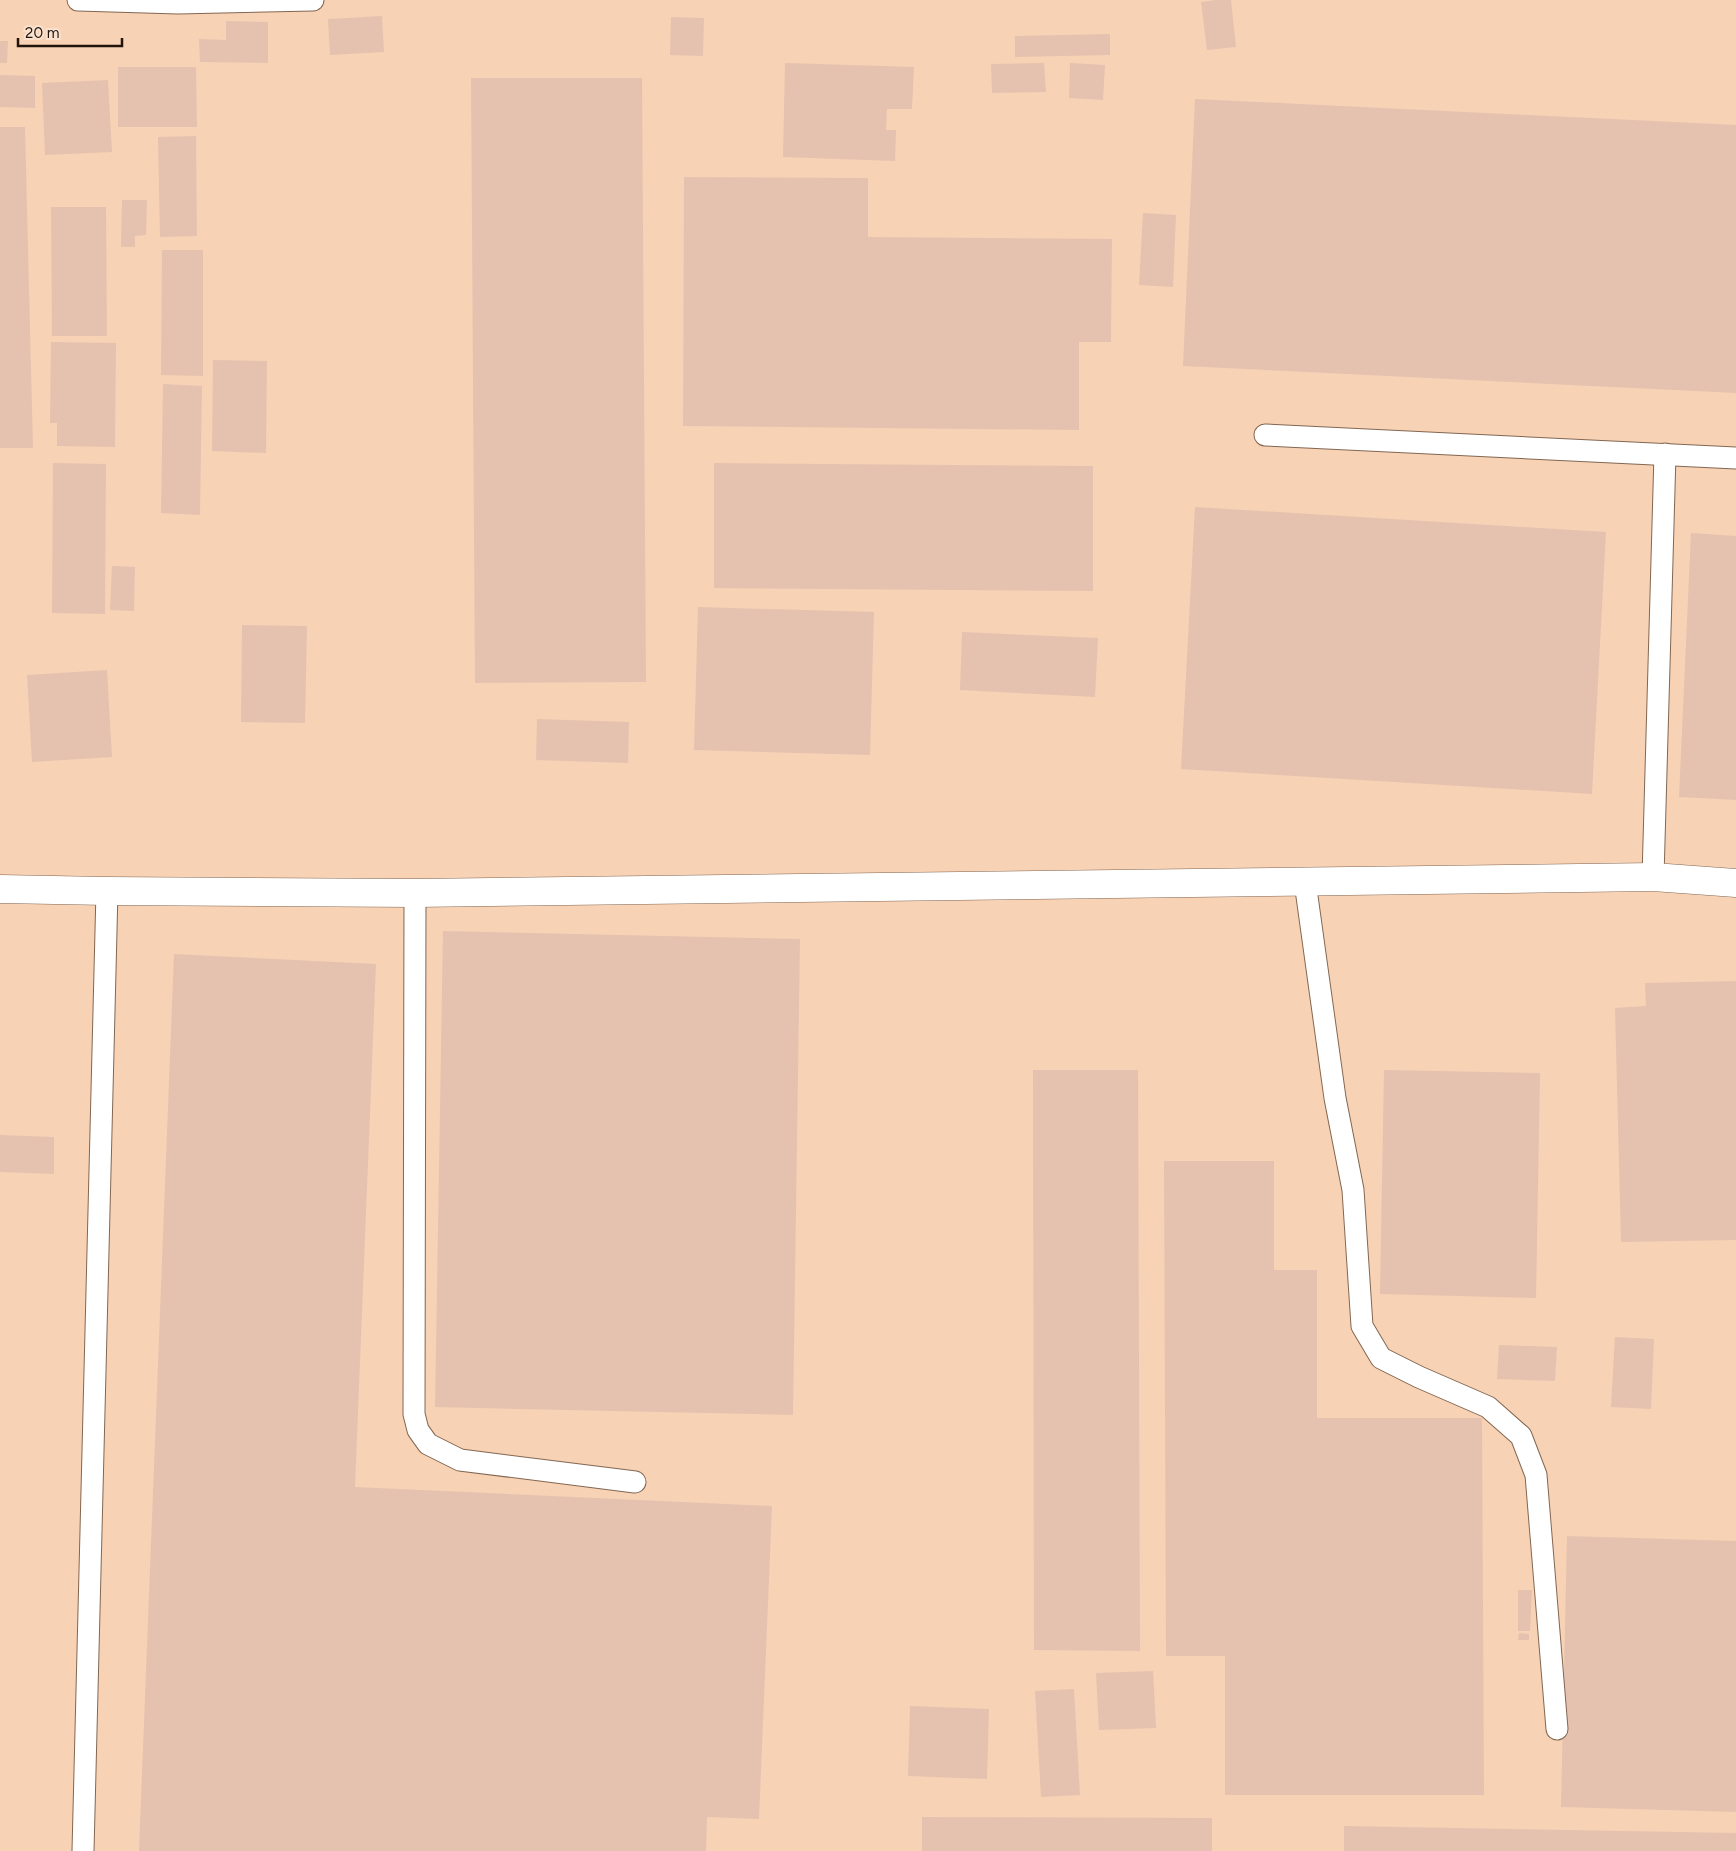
<svg xmlns="http://www.w3.org/2000/svg" width="1736" height="1851" viewBox="0 0 1736 1851" font-family="Figtree,sans-serif">
  <style>
    .built { fill: #f8d2b5 }
    .building { fill: #e5c2af }
    .lines { fill: none; stroke-linecap: round; stroke-linejoin: round }
    .service-casing { stroke: #826752; stroke-width: 23 }
    .minor-casing { stroke: #826752; stroke-width: 29 }
    .service { stroke: #fff; stroke-width: 21 }
    .minor { stroke: #fff; stroke-width: 28 }
  </style>
  <rect width="100%" height="100%" fill="#fbe2cf"/>
  <rect class="built" x="0" y="0" width="1736" height="1851"/>
  <g class="building">
    <path d="M1216 0H1231L1236 47 1207 50 1201 2Z"/>
    <path d="M382 16 384 52 330 55 328 19Z"/>
    <path d="M671 17 704 18 703 56 670 55Z"/>
    <path d="M226 21 268 22V63L200 62 199 39 226 40Z"/>
    <path d="M1110 34V55L1015 57V36Z"/>
    <path d="M0 41H8L7 63H0Z"/>
    <path d="M785 63 914 67 912 109H887L886 130H896L895 161 783 157Z"/>
    <path d="M1044 63 1046 92 992 93 991 64Z"/>
    <path d="M1070 63 1105 65 1103 100 1069 98Z"/>
    <path d="M118 67H196L197 127H118Z"/>
    <path d="M0 75 35 76V108L0 107Z"/>
    <path d="M471 78H642L646 682 475 683Z"/>
    <path d="M108 80 112 152 45 155 42 83Z"/>
    <path d="M1195 99 1736 125V393L1183 366Z"/>
    <path d="M0 127H25L33 448H0Z"/>
    <path d="M196 136 197 236 160 237 158 137Z"/>
    <path d="M684 177 868 178V237L1112 239 1111 342H1079V430L683 426Z"/>
    <path d="M122 200H147L146 235 135 236V247H121Z"/>
    <path d="M51 207H106L107 336H52Z"/>
    <path d="M1143 213 1176 215 1173 287 1139 285Z"/>
    <path d="M162 250H203V376L161 375Z"/>
    <path d="M51 342 116 343 115 447 57 446V423H50Z"/>
    <path d="M213 360 267 361 266 453 212 451Z"/>
    <path d="M163 384 202 386 200 515 161 513Z"/>
    <path d="M53 463 106 464 105 614 52 613Z"/>
    <path d="M714 463 1093 466V591L714 588Z"/>
    <path d="M1195 507 1606 532 1592 794 1181 769Z"/>
    <path d="M1691 533 1736 536V800L1679 797Z"/>
    <path d="M112 566 135 567 134 611 110 610Z"/>
    <path d="M698 607 874 612 870 755 694 750Z"/>
    <path d="M242 625 307 626 305 723 241 722Z"/>
    <path d="M962 632 1098 638 1095 697 960 690Z"/>
    <path d="M107 670 112 757 32 762 27 675Z"/>
    <path d="M537 719 629 722 628 763 536 760Z"/>
    <path d="M443 931 800 939 793 1415 435 1407Z"/>
    <path d="M174 954 376 964 355 1487 772 1506 759 1819 707 1817 706 1851H139Z"/>
    <path d="M1736 981V1240L1621 1242 1615 1008 1646 1006 1645 983Z"/>
    <path d="M1033 1070H1138L1140 1651 1034 1650Z"/>
    <path d="M1384 1070 1540 1073 1536 1298 1380 1294Z"/>
    <path d="M0 1135 54 1137V1174L0 1172Z"/>
    <path d="M1164 1161H1274V1270H1317V1418H1482L1484 1795H1225V1656H1166Z"/>
    <path d="M1615 1337 1654 1339 1651 1409 1611 1407Z"/>
    <path d="M1499 1345 1557 1347 1555 1381 1497 1379Z"/>
    <path d="M1567 1536 1736 1541V1812L1561 1807Z"/>
    <path d="M1518 1590H1532L1530 1631H1518Z"/>
    <path d="M1519 1633 1529 1634V1640H1518Z"/>
    <path d="M1153 1671 1156 1728 1099 1730 1096 1673Z"/>
    <path d="M1074 1689 1080 1795 1041 1797 1035 1691Z"/>
    <path d="M910 1706 989 1709 987 1779 908 1776Z"/>
    <path d="M922 1817 1212 1818V1851H922Z"/>
    <path d="M1344 1826 1736 1833V1851H1344Z"/>
  </g>
  <g class="lines">
    <defs>
      <g id="service">
        <path d="M78 0 178 3 313 0"/>
        <path d="M1265 435 1736 458"/>
        <path d="M1653 877 1665 454"/>
        <path d="M1305 882 1335 1098 1353 1190 1362 1326 1381 1358 1419 1377 1488 1407 1521 1436 1536 1475 1557 1729"/>
        <path d="M415 893 414 1414 418 1430 428 1444 460 1460 635 1482"/>
        <path d="M83 1851 107 891"/>
      </g>
      <path id="minor" d="M0 889 107 891 415 893 1653 877 1736 883"/>
    </defs>
    <use href="#service" class="service-casing"/>
    <use href="#minor" class="minor-casing"/>
    <use href="#service" class="service"/>
    <use href="#minor" class="minor"/>
  </g>
  <path d="M18 38v8h104v-8" fill="none" stroke="#20150d" stroke-width="2.5"/>
  <text x="25" y="38" font-size="15" fill="#20150d" stroke="#fbe2cf" stroke-width="4" paint-order="stroke">20 m</text>
</svg>
